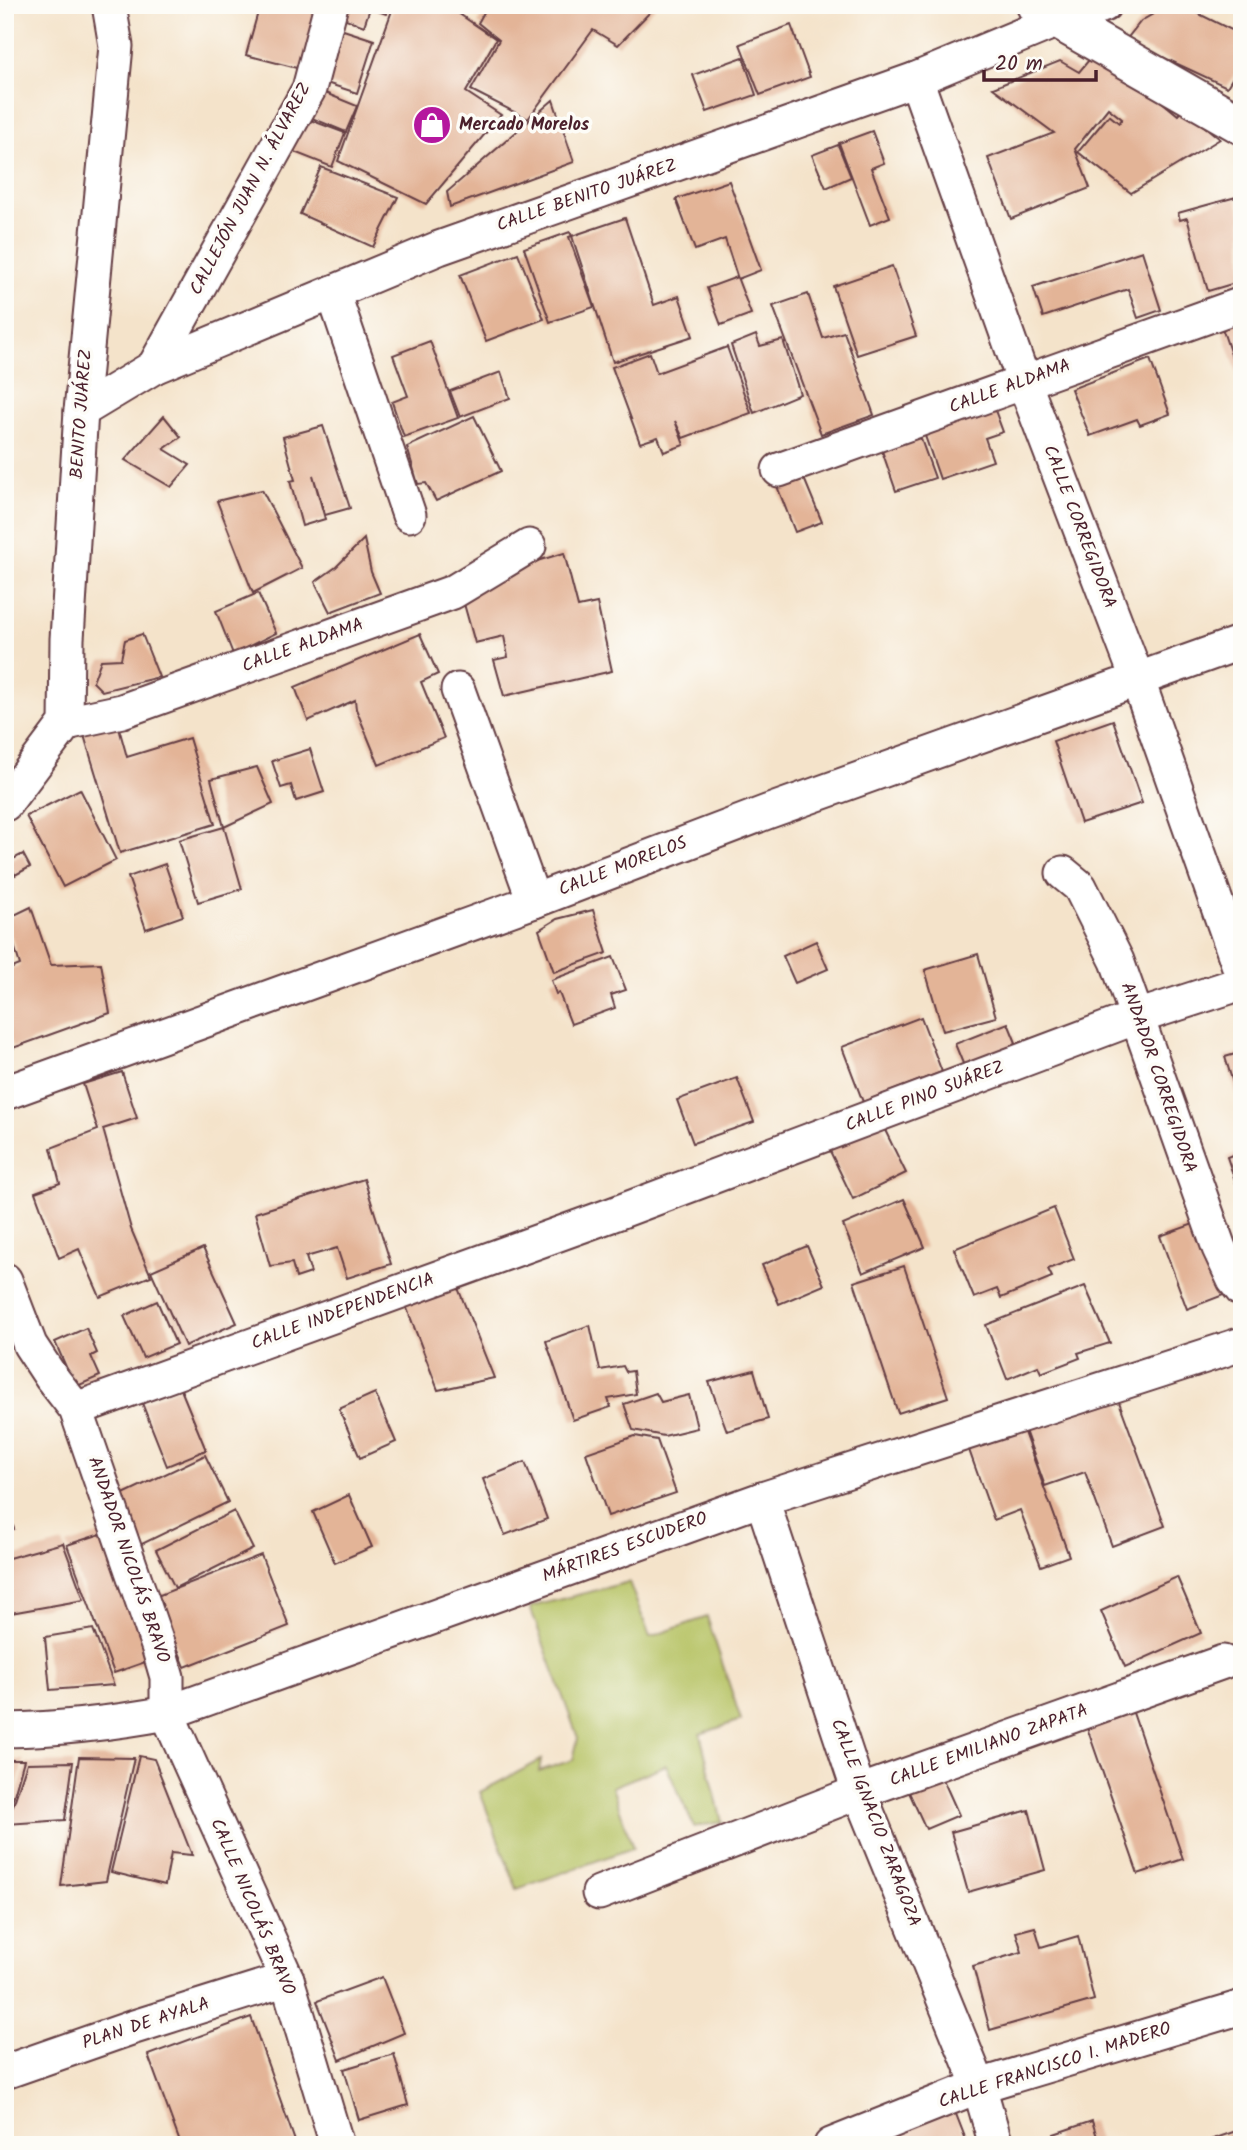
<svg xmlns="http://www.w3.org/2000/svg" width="1247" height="2150" viewBox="0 0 1247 2150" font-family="Kalam,sans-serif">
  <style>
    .green { fill: #b6c264; stroke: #807048; stroke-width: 2 }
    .building { fill: #e3b497 }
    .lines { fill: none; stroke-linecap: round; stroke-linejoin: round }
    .street-casing { stroke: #643c43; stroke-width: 37 }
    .secondary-casing { stroke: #643c43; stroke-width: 42 }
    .street { stroke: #fff; stroke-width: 33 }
    .secondary { stroke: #fff; stroke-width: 38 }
    .labels { text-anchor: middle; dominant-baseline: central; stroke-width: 7; stroke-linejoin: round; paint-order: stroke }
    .poi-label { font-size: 18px; font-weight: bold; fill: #4a1f2b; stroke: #fdfcf7; text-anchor: start }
    .street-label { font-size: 18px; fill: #4a1f2b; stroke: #fdfcf7 }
  </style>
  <rect width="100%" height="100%" fill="#fdfcf7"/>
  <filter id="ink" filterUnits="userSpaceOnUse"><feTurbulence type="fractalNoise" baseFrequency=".0143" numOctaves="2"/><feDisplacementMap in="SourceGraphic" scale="14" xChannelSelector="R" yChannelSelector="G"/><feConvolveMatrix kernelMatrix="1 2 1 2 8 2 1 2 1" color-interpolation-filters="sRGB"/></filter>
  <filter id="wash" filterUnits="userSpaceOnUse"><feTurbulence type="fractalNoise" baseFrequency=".00686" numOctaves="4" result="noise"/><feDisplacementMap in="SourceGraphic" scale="28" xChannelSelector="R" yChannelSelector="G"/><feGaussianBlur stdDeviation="1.57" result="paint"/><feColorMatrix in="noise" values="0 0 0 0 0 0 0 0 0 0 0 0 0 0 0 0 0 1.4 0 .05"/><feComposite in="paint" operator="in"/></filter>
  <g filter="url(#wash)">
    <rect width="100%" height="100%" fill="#f4e3ca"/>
    <path class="green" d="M629 1582 650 1637 707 1617 741 1720 700 1734 722 1822 694 1827 666 1765 612 1787 633 1848 517 1889 480 1792 541 1760 539 1771 573 1760 578 1738 530 1607Z"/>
    <g id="blocks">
      <g class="building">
        <path d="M260 5H318L312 72 246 55Z"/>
        <path d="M337 5H390L386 14 370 8 364 26 333 14Z"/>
        <path d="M394 5H446L496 39 466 92 501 115 426 204 338 161Z"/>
        <path d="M488 5H657L618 45 593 30 528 119 471 90 499 40 478 23Z"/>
        <path d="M1162 9H1189L1242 35V62L1227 87 1126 40 1141 21Z"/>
        <path d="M791 25 810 77 760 95 740 44Z"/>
        <path d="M331 26 374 40 357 93 314 79Z"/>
        <path d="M1093 55 1146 89 1178 115 1183 109 1220 139 1131 193 1078 152 1109 115 1119 123 1122 119 1108 108 1075 149 1090 188 1011 219 988 158 1054 133 993 88 1060 61 1079 72Z"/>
        <path d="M743 57 756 95 707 112 693 75Z"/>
        <path d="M313 88 357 106 346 132 302 114Z"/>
        <path d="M553 100 574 162 450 207 447 192Z"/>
        <path d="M297 115 345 133 332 167 284 148Z"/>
        <path d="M872 131 884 163 871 168 890 217 870 225 839 143Z"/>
        <path d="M838 145 851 177 826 188 812 155Z"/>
        <path d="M321 167 398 197 373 247 300 214Z"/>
        <path d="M729 181 761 270 738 279 725 239 695 250 676 199Z"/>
        <path d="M1236 197 1242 217V281L1208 291 1187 218 1180 220 1178 213Z"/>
        <path d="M625 218 654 305 679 296 693 336 613 362 572 236Z"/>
        <path d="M570 232 572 236 569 237 594 307 550 322 524 248Z"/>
        <path d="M1142 251 1161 310 1138 318 1128 289 1043 317 1033 287Z"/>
        <path d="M518 253 544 319 486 341 460 275Z"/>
        <path d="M892 266 916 336 857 355 833 286Z"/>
        <path d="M737 277 751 314 721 325 707 288Z"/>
        <path d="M808 294 823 338 844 332 874 415 821 434 773 306Z"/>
        <path d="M1242 318V384H1241L1221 325Z"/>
        <path d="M756 335 760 346 783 340 800 394 754 413 731 345Z"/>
        <path d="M430 341 458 418 404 437 392 402 408 396 393 355Z"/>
        <path d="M727 347 751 413 683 438 675 421 684 445 664 452 658 437 640 443 612 367 650 353 657 373Z"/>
        <path d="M1150 359 1170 414 1140 425 1137 419 1090 436 1071 389Z"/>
        <path d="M501 372 510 398 460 417 450 391Z"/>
        <path d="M993 405 1003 432 985 438 993 461 940 479 923 430Z"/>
        <path d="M164 416 181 437 164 449 190 465 171 487 125 460Z"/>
        <path d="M474 416 501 471 436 501 426 483 418 484 407 447Z"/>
        <path d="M323 426 350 508 325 515 313 475 325 519 302 526 290 481 295 480 283 437Z"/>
        <path d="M918 431 935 478 896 491 880 445Z"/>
        <path d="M801 471 822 522 795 532 775 481Z"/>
        <path d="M262 490 302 568 253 593 217 501Z"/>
        <path d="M364 539 371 572 380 593 330 612 315 582 336 567Z"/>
        <path d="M564 553 578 607 597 603 612 671 504 696 494 660 508 657 504 636 475 643 461 593 480 578Z"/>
        <path d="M258 593 276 633 233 654 216 611Z"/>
        <path d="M142 634 159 677 102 691 93 682 101 660 121 659 125 640Z"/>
        <path d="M420 634 438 674 421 682 444 738 379 765 356 709 355 700 308 721 295 687Z"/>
        <path d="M1113 720 1142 803 1081 823 1053 741Z"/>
        <path d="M117 721 127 757 189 738 215 824 120 853 83 732Z"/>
        <path d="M310 749 324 792 296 801 291 785 281 788 272 761Z"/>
        <path d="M257 767 273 804 224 827 211 779Z"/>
        <path d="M80 789 116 860 63 887 26 816Z"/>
        <path d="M224 827 242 889 198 902 179 840Z"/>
        <path d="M23 854 30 867 15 875 9 861Z"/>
        <path d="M165 864 183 916 146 929 128 877Z"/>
        <path d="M31 907 51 965 101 963 110 1013 13 1048 5 1022V971L20 965 6 919Z"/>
        <path d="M593 910 607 953 554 972 539 930 557 919Z"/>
        <path d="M816 941 828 969 795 983 783 956Z"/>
        <path d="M978 954 996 1017 943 1031 925 970Z"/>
        <path d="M613 957 626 990 611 995 615 1008 571 1024 559 993 556 994 551 980Z"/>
        <path d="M921 1017 942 1072 863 1102 842 1047Z"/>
        <path d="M1008 1023 1019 1050 966 1071 955 1044Z"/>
        <path d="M1242 1052V1109H1241L1225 1057Z"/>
        <path d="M122 1072 137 1118 103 1129 131 1229 151 1276 100 1297 79 1249 59 1258 35 1192 60 1183 51 1148 98 1130 83 1084Z"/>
        <path d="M737 1078 754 1122 693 1143 677 1100Z"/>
        <path d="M882 1124 906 1173 853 1199 829 1149Z"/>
        <path d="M1242 1151V1198H1241L1227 1157Z"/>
        <path d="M364 1179 391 1264 347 1278 337 1248 306 1257 311 1273 296 1278 292 1263 270 1266 255 1213Z"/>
        <path d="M904 1199 925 1247 863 1273 843 1225Z"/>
        <path d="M1054 1208 1074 1259 1048 1269 1052 1277 1001 1298 997 1289 974 1298 954 1249Z"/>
        <path d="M1199 1222 1226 1294 1187 1309 1160 1236Z"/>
        <path d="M807 1246 824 1285 779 1304 762 1265Z"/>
        <path d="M203 1248 237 1323 185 1346 151 1271Z"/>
        <path d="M904 1266 948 1397 898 1413 854 1282Z"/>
        <path d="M456 1283 494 1378 438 1390 405 1303Z"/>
        <path d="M1085 1286 1110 1343 1078 1353 1080 1358 1041 1373 1038 1366 1007 1379 986 1325Z"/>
        <path d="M157 1301 176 1344 143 1358 124 1316Z"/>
        <path d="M590 1325 600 1370 623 1366 626 1372 633 1371 636 1394 608 1399 611 1407 573 1420 546 1341Z"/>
        <path d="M86 1328 97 1353 91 1356 100 1376 75 1387 55 1342Z"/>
        <path d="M754 1370 768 1419 727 1431 709 1382Z"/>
        <path d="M180 1387 206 1450 167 1466 142 1403Z"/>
        <path d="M1115 1391 1165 1526 1112 1546 1085 1472 1045 1486 1023 1425Z"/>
        <path d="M375 1393 396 1442 360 1458 339 1409Z"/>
        <path d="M656 1393 661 1402 689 1395 697 1428 664 1436 633 1430 624 1404Z"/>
        <path d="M1022 1427 1069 1556 1041 1566 1020 1510 994 1520 968 1447Z"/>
        <path d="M635 1436 657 1440 676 1493 608 1516 586 1453Z"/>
        <path d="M205 1455 228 1502 140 1545 117 1497Z"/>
        <path d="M525 1462 547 1519 505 1535 483 1479Z"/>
        <path d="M349 1495 372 1547 335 1563 313 1512Z"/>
        <path d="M5 1501 14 1529 5 1531Z"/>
        <path d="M234 1511 253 1549 175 1588 156 1550Z"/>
        <path d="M113 1530 157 1658 114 1673 67 1545Z"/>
        <path d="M63 1543 84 1600 5 1614V1559Z"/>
        <path d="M261 1555 289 1626 185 1667 157 1596Z"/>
        <path d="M1177 1577 1201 1633 1125 1667 1101 1611Z"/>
        <path d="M93 1629 114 1685 50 1690 45 1637Z"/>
        <path d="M1130 1704 1183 1859 1138 1874 1084 1719Z"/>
        <path d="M139 1756 154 1759 192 1855 171 1853 165 1885 111 1872Z"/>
        <path d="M79 1757 134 1758 106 1881 61 1886Z"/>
        <path d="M5 1760H24L6 1823H5Z"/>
        <path d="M73 1762 65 1820 7 1824 27 1763Z"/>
        <path d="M941 1775 959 1815 926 1829 908 1790Z"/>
        <path d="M1029 1810 1045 1870 968 1892 951 1832Z"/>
        <path d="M1035 1927 1041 1947 1078 1936 1094 2000 990 2030 973 1966 1022 1952 1016 1932Z"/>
        <path d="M382 1977 404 2033 340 2060 317 2001Z"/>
        <path d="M251 2017 296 2144 181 2145 148 2055Z"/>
        <path d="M394 2054 408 2105 359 2120 344 2069Z"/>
        <path d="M954 2109 968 2145H885L882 2137Z"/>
        <path d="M1092 2121 1098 2140 1085 2145H1057L1054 2134Z"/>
        <path d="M1242 2129V2145H1212L1210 2140Z"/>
      </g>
    </g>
  </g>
  <g filter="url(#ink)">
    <use href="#blocks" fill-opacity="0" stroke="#643c43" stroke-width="2"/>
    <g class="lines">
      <defs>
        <g id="street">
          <path d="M916 79 1024 382 1137 678 1242 975"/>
          <path d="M333 292 409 515"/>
          <path d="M154 367 309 89 331 5"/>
          <path d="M81 411 154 367 439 248 916 79 1058 20 1104 5"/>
          <path d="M779 470 1242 304"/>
          <path d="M458 690 534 901"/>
          <path d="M66 723 122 711 453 592 529 546"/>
          <path d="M5 804 66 723 67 639 81 411 116 46 109 5"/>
          <path d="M1063 873 1080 887 1117 961 1219 1248 1234 1280 1242 1290"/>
          <path d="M5 1093 534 901 767 812 1242 642"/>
          <path d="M5 1280 30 1345 51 1377 76 1409 158 1646 167 1677V1713L287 1979 337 2145"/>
          <path d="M76 1409 611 1215 1137 1017 1242 983"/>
          <path d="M762 1499 859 1792 979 2086 996 2145"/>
          <path d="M5 1730C60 1729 113 1723 167 1713L762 1499 1242 1344"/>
          <path d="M599 1893 859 1792 1223 1662"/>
          <path d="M5 2072 131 2028 287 1979"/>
          <path d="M831 2145 979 2086 1242 2007"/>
        </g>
        <path id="secondary" d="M1036 5 1058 20 1242 125"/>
      </defs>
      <use href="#street" class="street-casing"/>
      <use href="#secondary" class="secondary-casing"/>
      <use href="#street" class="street"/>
      <use href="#secondary" class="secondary"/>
    </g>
  </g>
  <defs>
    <symbol id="shop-disc" viewBox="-11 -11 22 22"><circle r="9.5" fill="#b5179e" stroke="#fdfcf7"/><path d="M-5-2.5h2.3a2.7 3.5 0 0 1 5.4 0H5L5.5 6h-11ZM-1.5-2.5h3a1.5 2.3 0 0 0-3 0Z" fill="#fff"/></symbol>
  </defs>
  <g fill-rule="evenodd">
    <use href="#shop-disc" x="410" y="103" width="44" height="44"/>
  </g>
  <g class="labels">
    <g class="poi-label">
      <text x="459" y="125">Mercado Morelos</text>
    </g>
    <g class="street-label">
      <text transform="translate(251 189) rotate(-62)">CALLEJÓN JUAN N. ÁLVAREZ</text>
      <text transform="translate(587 196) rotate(-19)">CALLE BENITO JUÁREZ</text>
      <text transform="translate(1010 387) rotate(-20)">CALLE ALDAMA</text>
      <text transform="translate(82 414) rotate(-86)">BENITO JUÁREZ</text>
      <text transform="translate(1079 527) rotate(69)">CALLE CORREGIDORA</text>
      <text transform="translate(303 646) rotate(-20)">CALLE ALDAMA</text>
      <text transform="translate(623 867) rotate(-21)">CALLE MORELOS</text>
      <text transform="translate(1158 1078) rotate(71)">ANDADOR CORREGIDORA</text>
      <text transform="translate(925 1097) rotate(-21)">CALLE PINO SUÁREZ</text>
      <text transform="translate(343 1312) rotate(-20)">CALLE INDEPENDENCIA</text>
      <text transform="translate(625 1548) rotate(-20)">MÁRTIRES ESCUDERO</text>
      <text transform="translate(128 1560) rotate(71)">ANDADOR NICOLÁS BRAVO</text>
      <text transform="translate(989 1746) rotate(-20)">CALLE EMILIANO ZAPATA</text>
      <text transform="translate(875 1823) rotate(69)">CALLE IGNACIO ZARAGOZA</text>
      <text transform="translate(252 1907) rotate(67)">CALLE NICOLÁS BRAVO</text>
      <text transform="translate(146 2024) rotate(-18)">PLAN DE AYALA</text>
      <text transform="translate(1055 2066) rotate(-18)">CALLE FRANCISCO I. MADERO</text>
    </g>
  </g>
  <rect width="1247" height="2150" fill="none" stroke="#fdfcf7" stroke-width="28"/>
  <path d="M984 70v10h112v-10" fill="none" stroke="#4a1f2b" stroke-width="3.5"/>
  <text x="995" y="70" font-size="21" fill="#4a1f2b" stroke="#fdfcf7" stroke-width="5" paint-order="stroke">20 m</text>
</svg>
